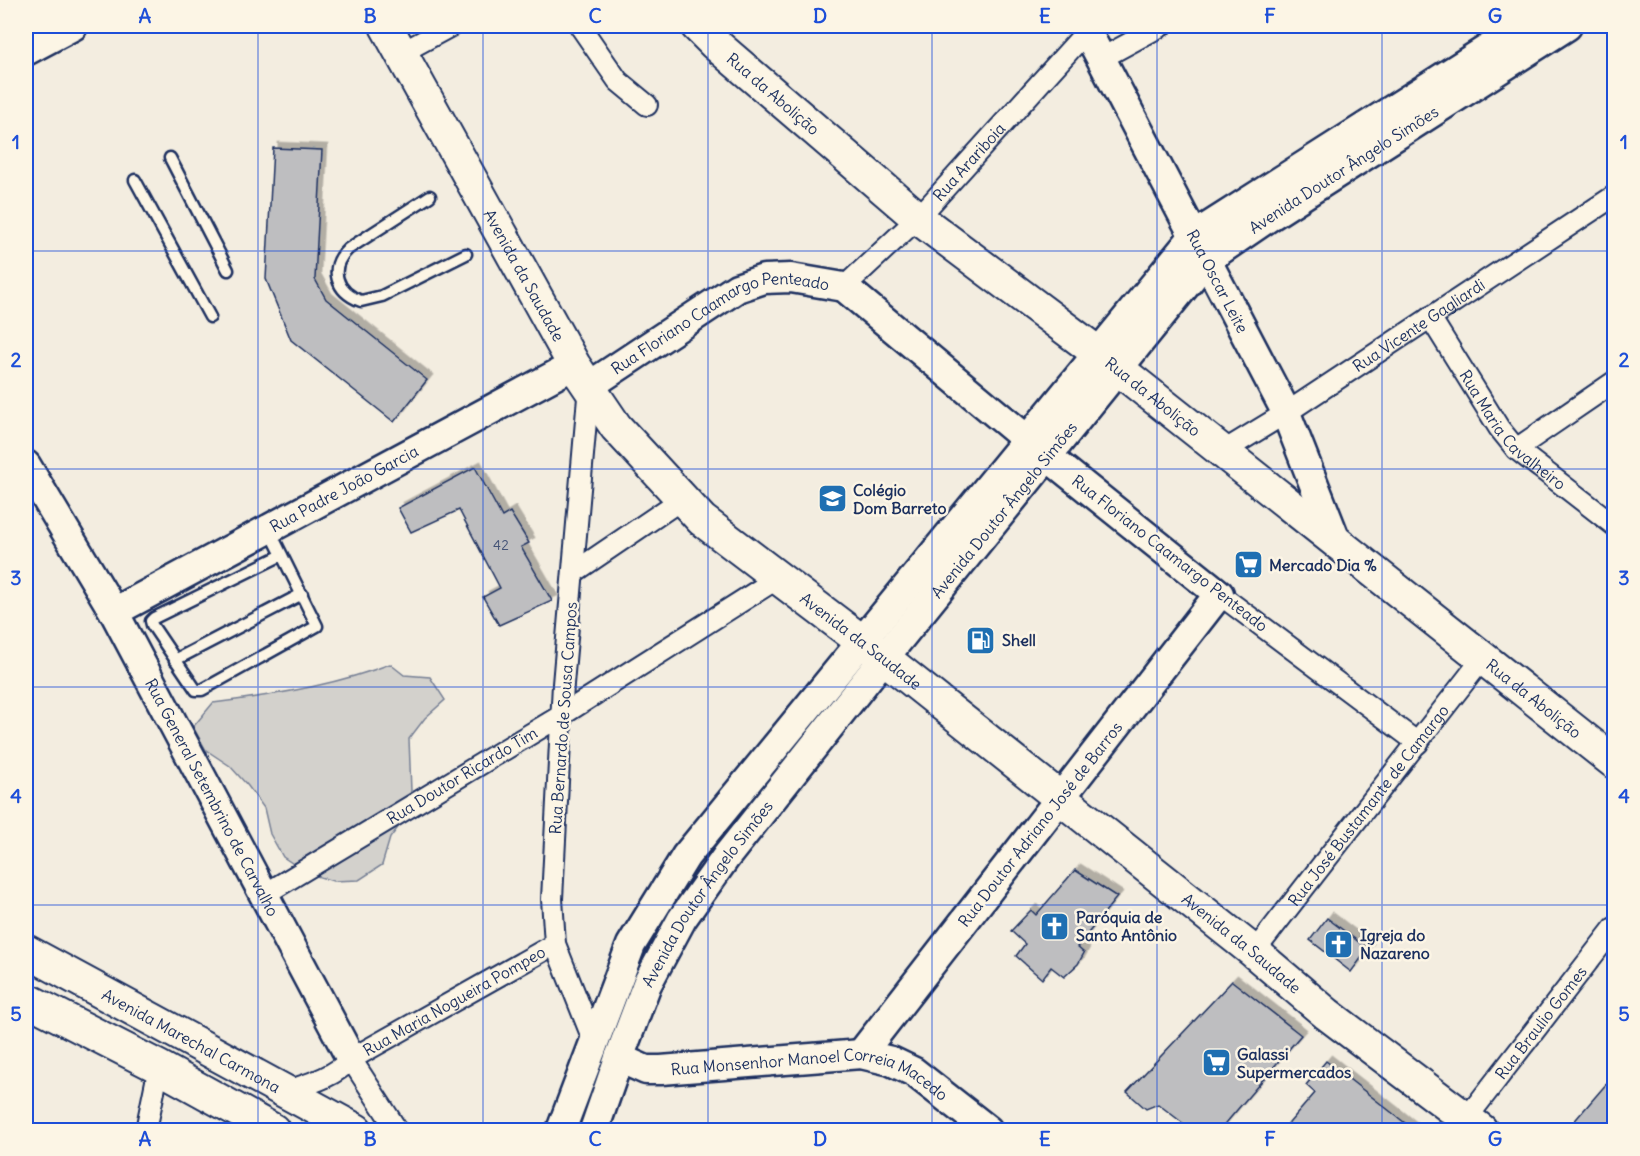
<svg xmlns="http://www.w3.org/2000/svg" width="1640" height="1156" viewBox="0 0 1640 1156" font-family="Delius,sans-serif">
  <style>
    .green { fill: #d3d1cc; stroke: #778095; stroke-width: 1.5 }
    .building { fill: #bebec0; stroke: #1b2f5e; stroke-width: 1.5; filter: url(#shadow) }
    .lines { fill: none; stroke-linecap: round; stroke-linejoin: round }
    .lane-casing { stroke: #1b2f5e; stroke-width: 15 }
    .street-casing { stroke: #1b2f5e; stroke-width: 24 }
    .secondary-casing { stroke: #1b2f5e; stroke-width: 33 }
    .primary-casing { stroke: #1b2f5e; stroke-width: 36 }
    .lane { stroke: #fcf5e5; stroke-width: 10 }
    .street { stroke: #fcf5e5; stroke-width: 20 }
    .secondary { stroke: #fcf5e5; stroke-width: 28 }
    .primary { stroke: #fcf5e5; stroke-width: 32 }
    .grid { fill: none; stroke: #1d4ed8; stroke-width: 1.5; stroke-opacity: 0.55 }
    .labels { text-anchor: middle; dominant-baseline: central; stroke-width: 5; stroke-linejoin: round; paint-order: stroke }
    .number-label { font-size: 14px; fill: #445376 }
    .street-label { font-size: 16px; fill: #1b2f5e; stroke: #fcf5e5 }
    .poi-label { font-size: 16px; font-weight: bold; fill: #1b2f5e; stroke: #fcf5e5; text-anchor: start }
    .neatline { fill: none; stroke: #1d4ed8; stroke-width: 2 }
    .grid-label { font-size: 20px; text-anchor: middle; font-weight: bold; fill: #1d4ed8 }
  </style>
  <defs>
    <filter id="shadow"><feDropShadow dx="5.5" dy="-5.5" stdDeviation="0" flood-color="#0004"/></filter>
  </defs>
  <rect width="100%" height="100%" fill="#f3ede0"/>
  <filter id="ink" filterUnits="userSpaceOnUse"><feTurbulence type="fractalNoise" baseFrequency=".0167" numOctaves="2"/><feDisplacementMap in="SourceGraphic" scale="12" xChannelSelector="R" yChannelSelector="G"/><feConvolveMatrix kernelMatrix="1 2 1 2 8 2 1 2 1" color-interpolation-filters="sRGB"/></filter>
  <g filter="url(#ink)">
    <path class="green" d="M390 664 404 675 430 677 445 700 425 718 409 739 411 791 406 817 390 838 382 865 359 880 333 881 307 873 283 857 270 834 264 808 248 786 230 766 206 750 193 727 213 703C271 696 336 685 390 664Z"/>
    <g class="building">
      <path d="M273 148 322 150 315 279 326 299 427 380 394 422 291 340 266 279Z"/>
      <path d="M475 467 502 517 510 512 529 543 521 547 552 601 499 625 483 597 500 588 459 510 411 532 398 508Z"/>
      <path d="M1075 870 1117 897 1077 947 1084 953 1078 964 1064 977 1051 967 1042 979 1016 956 1025 944 1011 931 1031 910 1036 915Z"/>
      <path d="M1327 918 1368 949 1351 972 1310 940Z"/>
      <path d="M1232 981 1301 1035 1220 1130H1192L1158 1104 1146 1109 1127 1092Z"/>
      <path d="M1326 1061 1414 1130H1283L1315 1093 1306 1085Z"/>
      <path d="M1614 1075V1130H1575L1571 1125Z"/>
    </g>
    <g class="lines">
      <defs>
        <g id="lane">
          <path d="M170 158 228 270"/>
          <path d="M135 180 210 317"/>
          <path d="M430 196 348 249C328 268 336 292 361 301L382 296 466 254"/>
          <path d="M269 529 317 626 202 690H196L152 625 151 621 154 618 282 555"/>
          <path d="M175 660 302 594"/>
        </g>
        <g id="street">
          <path d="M580 26 618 81 647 105"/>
          <path d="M401 53 451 26"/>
          <path d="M1102 58 1161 26"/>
          <path id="s1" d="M844 287 918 218 1087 31"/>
          <path id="s2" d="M1430 317 1499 428 1516 449 1614 525"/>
          <path d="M589 386 563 684 552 899 555 944 594 1042"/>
          <path d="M1516 449 1614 382"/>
          <path id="s3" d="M1222 452 1286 413 1614 196"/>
          <path d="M573 573 682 499"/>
          <path d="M1219 594 1418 743"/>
          <path id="s4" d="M265 894 562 715 778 578"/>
          <path id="s5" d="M1254 952 1483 658"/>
          <path d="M351 1059 397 1130"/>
          <path id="s6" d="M284 1092C308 1084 333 1078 351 1059L555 944"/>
          <path id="s7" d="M1466 1119 1614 928"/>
          <path d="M146 1130 159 1067"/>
        </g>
        <g id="secondary">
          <path id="s8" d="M1084 26 1284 408 1337 543"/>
          <path d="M26 51 73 26"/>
          <path id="s9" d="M589 386 737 288 764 279 791 278 844 287 1048 457 1219 594 861 1054"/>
          <path id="s10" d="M26 465 114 612 351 1059"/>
          <path id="s11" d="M114 612 574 365"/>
          <path id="s12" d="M619 1058 646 1070H661L861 1054 891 1061 914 1072 988 1130"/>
          <path d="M561 1130 631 945 686 856 1194 236 1500 41 1530 26"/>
          <path id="s13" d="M594 1130 619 1058 647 984 682 919 726 857 884 658 1206 260 1272 215 1567 26"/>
        </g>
        <g id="primary">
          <path id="s14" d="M386 26 574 365 616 427 702 520 884 658 1254 952 1327 1014 1481 1130"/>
          <path id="s15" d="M697 26 714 43 918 218 1098 353 1614 762"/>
          <path id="s16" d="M26 951 356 1130"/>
          <path d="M26 999 159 1067 273 1130"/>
        </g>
      </defs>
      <use href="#lane" class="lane-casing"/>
      <use href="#street" class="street-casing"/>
      <use href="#secondary" class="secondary-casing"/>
      <use href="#primary" class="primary-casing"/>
      <use href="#lane" class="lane"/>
      <use href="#street" class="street"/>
      <use href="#secondary" class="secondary"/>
      <use href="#primary" class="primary"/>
    </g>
  </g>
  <path class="grid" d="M258 26V1130M483 26V1130M708 26V1130M932 26V1130M1157 26V1130M1382 26V1130M26 251H1614M26 469H1614M26 687H1614M26 905H1614"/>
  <defs>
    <symbol id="school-square" viewBox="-11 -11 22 22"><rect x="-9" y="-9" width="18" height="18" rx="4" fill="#1f6fb2" stroke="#fcf5e5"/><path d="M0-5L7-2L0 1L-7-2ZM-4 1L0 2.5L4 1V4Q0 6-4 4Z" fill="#fff"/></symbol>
    <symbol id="supermarket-square" viewBox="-11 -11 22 22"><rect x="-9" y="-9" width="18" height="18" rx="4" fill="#1f6fb2" stroke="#fcf5e5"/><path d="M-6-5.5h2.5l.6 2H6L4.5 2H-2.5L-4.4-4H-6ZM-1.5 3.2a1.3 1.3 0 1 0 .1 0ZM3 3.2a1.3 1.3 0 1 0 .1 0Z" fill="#fff"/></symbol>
    <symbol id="fuel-square" viewBox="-11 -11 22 22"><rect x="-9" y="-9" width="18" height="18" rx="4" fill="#1f6fb2" stroke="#fcf5e5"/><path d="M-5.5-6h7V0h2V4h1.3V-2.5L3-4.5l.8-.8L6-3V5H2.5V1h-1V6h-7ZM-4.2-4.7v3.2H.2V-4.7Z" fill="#fff"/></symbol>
    <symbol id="church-square" viewBox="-11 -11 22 22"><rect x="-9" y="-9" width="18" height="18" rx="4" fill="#1f6fb2" stroke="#fcf5e5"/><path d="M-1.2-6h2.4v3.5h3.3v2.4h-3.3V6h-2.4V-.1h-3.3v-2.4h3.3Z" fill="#fff"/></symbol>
  </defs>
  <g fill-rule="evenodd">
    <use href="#school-square" x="816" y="482" width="33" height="33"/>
    <use href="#supermarket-square" x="1232" y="548" width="33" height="33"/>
    <use href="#fuel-square" x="964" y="624" width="33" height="33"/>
    <use href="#church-square" x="1038" y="910" width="33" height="33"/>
    <use href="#church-square" x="1322" y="928" width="33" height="33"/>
    <use href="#supermarket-square" x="1200" y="1046" width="33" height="33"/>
  </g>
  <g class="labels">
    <g class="number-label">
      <text x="501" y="545">42</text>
    </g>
    <g class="street-label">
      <text stroke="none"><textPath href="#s15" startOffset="102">Rua da Abolição</textPath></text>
      <text stroke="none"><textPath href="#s1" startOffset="177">Rua Arariboia</textPath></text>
      <text stroke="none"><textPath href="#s13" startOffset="1236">Avenida Doutor Ângelo Simões</textPath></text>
      <text stroke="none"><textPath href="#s14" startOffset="285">Avenida da Saudade</textPath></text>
      <text stroke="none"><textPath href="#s8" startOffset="288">Rua Oscar Leite</textPath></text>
      <text stroke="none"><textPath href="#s3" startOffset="234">Rua Vicente Gagliardi</textPath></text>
      <text stroke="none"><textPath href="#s9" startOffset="150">Rua Floriano Caamargo Penteado</textPath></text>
      <text stroke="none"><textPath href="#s15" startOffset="588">Rua da Abolição</textPath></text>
      <text stroke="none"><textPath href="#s2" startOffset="141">Rua Maria Cavalheiro</textPath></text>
      <text stroke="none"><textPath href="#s11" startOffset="261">Rua Padre João Garcia</textPath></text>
      <text stroke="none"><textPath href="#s13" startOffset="750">Avenida Doutor Ângelo Simões</textPath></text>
      <text transform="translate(1170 553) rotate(38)">Rua Floriano Caamargo Penteado</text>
      <text stroke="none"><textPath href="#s14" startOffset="789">Avenida da Saudade</textPath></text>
      <text stroke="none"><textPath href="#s15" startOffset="1074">Rua da Abolição</textPath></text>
      <text transform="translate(563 718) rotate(-86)">Rua Bernardo de Sousa Campos</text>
      <text stroke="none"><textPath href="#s4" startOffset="230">Rua Doutor Ricardo Tim</textPath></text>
      <text stroke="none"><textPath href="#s10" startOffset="381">Rua General Setembrino de Carvalho</textPath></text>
      <text stroke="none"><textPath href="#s5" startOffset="186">Rua José Bustamante de Camargo</textPath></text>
      <text transform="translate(1040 824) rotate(-52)">Rua Doutor Adriano José de Barros</text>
      <text stroke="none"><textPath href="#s13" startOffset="264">Avenida Doutor Ângelo Simões</textPath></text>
      <text stroke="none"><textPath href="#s14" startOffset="1275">Avenida da Saudade</textPath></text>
      <text stroke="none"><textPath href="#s6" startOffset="194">Rua Maria Nogueira Pompeo</textPath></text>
      <text stroke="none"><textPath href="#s7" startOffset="122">Rua Braulio Gomes</textPath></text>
      <text stroke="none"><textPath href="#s16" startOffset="188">Avenida Marechal Carmona</textPath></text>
      <text stroke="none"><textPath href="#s12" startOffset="198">Rua Monsenhor Manoel Correia Macedo</textPath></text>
    </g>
    <g class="poi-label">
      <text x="853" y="490">Colégio<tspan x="853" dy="18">Dom Barreto</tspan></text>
      <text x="1269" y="565">Mercado Dia %</text>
      <text x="1002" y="640">Shell</text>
      <text x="1076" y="917">Paróquia de<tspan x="1076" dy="18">Santo Antônio</tspan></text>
      <text x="1360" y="935">Igreja do<tspan x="1360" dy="18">Nazareno</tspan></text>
      <text x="1237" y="1054">Galassi<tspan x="1237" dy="18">Supermercados</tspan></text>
    </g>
  </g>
  <rect width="1640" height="1156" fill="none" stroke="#fcf5e5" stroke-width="66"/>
  <rect x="33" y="33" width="1574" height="1090" class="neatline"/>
  <g class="grid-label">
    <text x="145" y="23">A</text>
    <text x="370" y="23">B</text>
    <text x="595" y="23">C</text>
    <text x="820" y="23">D</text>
    <text x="1045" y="23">E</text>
    <text x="1270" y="23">F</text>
    <text x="1495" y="23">G</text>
    <text x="16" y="149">1</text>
    <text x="1624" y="149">1</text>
    <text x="16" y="367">2</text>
    <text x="1624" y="367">2</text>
    <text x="16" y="585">3</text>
    <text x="1624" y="585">3</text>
    <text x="16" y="803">4</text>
    <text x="1624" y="803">4</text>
    <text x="16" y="1021">5</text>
    <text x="1624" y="1021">5</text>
    <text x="145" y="1146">A</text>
    <text x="370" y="1146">B</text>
    <text x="595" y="1146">C</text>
    <text x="820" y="1146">D</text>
    <text x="1045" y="1146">E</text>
    <text x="1270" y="1146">F</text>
    <text x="1495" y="1146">G</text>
  </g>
</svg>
